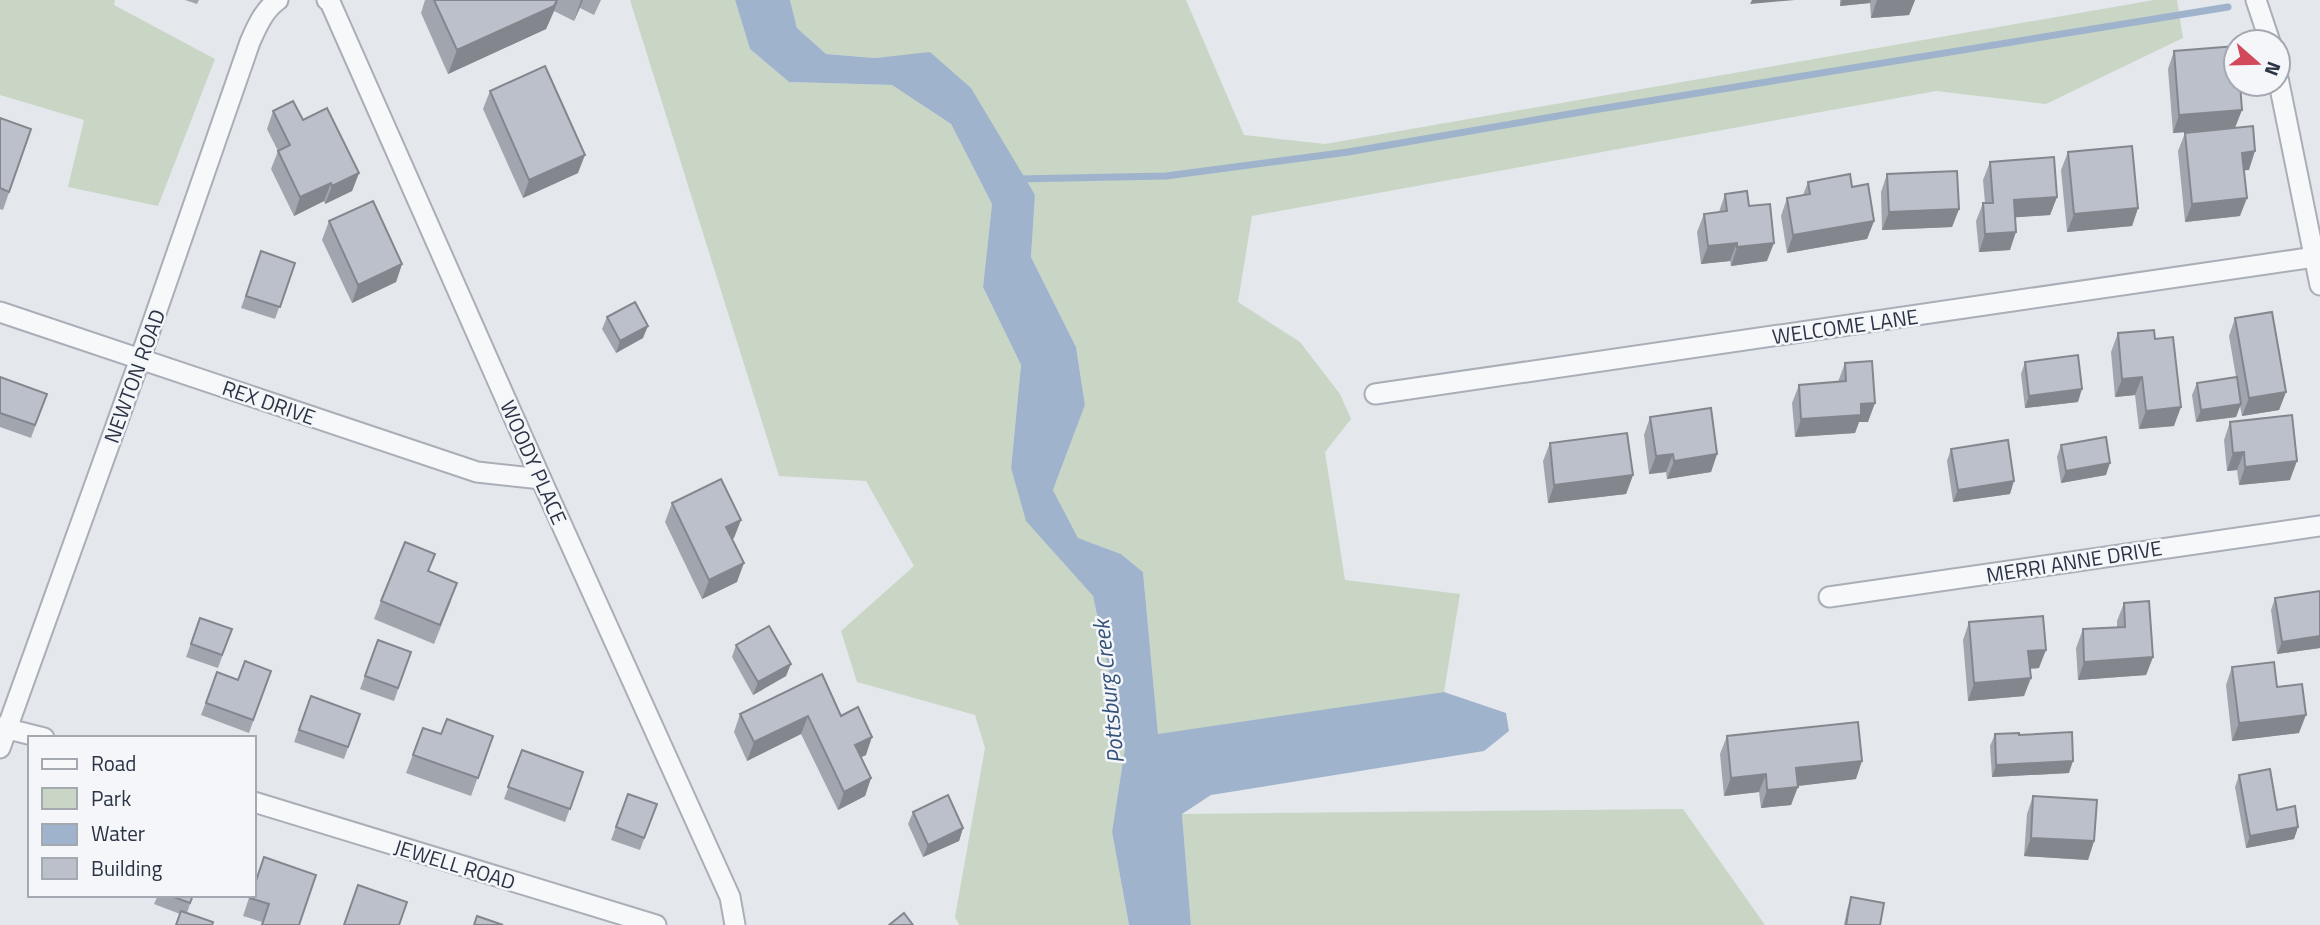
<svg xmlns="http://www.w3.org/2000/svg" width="2320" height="925" viewBox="0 0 2320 925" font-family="'Titillium Web',sans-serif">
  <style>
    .green { fill: #c9d6c5 }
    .water { fill: #9fb4cc }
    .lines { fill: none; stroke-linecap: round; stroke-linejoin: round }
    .stream { stroke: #9fb4cc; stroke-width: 7 }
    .minor-casing { stroke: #a9aeb7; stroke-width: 23 }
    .minor { stroke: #f7f8fa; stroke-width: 19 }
    .wall { fill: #a1a5ae }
    .shaded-wall { fill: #83868d }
    .building { fill: #bbc0ca; stroke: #83868d; stroke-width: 2 }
    .labels { text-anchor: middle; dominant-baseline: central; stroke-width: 5; stroke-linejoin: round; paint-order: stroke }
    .street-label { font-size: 21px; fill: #2b3445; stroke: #f4f6f9 }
    .water-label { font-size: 23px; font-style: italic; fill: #34527a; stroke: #f4f6f9 }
  </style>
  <rect width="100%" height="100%" fill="#e4e7ec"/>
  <g class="green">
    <path d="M0 0H115L114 5 215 59 158 206 68 187 84 120 0 95Z"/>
    <path d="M630 0H735L750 49 789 82 892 85 951 124 992 204 983 287 1021 365 1011 467 1026 520 1093 596 1125 748 1112 832 1129 925H959L955 917 985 748 975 715 857 682 841 631 914 566 866 481 779 476Z"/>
    <path d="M790 0H1186L1244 135 1325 144 2154 0H2177L2183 38 2046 104 1936 91 1252 216 1238 302 1300 342 1340 394 1351 419 1325 452 1345 580 1460 594 1444 692 1158 735 1143 572 1121 554 1078 538 1053 490 1085 405 1076 347 1031 257 1035 195 930 53 875 58 826 54 797 28Z"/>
    <path d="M1683 809 1765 925H1191L1182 814Z"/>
  </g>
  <path class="water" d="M735 0H790L797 28 826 54 875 58 930 52 971 88 1035 195 1031 257 1076 347 1085 405 1053 490 1078 538 1121 554 1143 572 1158 734 1444 692 1506 713 1509 731 1484 751 1211 795 1182 814 1191 925H1129L1112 832 1125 748 1093 596 1026 521 1011 468 1021 365 983 287 992 204 951 124 892 85 789 82 750 49Z"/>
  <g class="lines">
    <path class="stream" d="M1017 179 1166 176 1348 152 1587 111 2228 7"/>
    <defs>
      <g id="minor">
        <path d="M327 0 330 2 541 479 730 897 735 925"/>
        <path d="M2256 0 2270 42"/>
        <path d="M2278 78 2320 285"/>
        <path d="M0 312 477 472 541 479"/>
        <path d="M1375 394 2315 257"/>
        <path d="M1829 597 2320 526"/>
        <path d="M0 727 44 738"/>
        <path d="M0 748 140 359 250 42C257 26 264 10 278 0"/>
        <path d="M254 802 656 925"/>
      </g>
    </defs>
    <use href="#minor" class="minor-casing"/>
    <use href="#minor" class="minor"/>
  </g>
  <g class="wall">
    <path d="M185 0H199L197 4Z"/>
    <path d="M425 0H601L594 15 580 8 574 21 554 11 546 29 448 74 421 13Z"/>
    <path d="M1840 0H1915L1909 15 1871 18 1870 3 1840 6Z"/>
    <path d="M2174 51 2235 128 2249 170H2244L2240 216 2185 222 2178 151 2185 133 2227 129 2173 133 2168 69Z"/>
    <path d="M490 91 578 173 523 198 483 109Z"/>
    <path d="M273 111 303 120 359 173 352 191 325 204 324 201 294 216 271 169 278 151 267 129Z"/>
    <path d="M0 118 31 129 3 210 0 209Z"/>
    <path d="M2068 152 2138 208 2132 226 2067 232 2061 170Z"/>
    <path d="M1990 162 2057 197 2050 215 2015 217 2010 250 1979 252 1976 221 1983 203H1985L1983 180Z"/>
    <path d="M1887 174 1959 209 1952 227 1882 230 1881 192Z"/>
    <path d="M1808 182 1852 187 1874 221 1867 239 1787 253 1781 216 1787 198 1803 195Z"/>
    <path d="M1725 194 1749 206 1767 261 1731 266 1730 261 1701 264 1697 232 1704 214 1719 212Z"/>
    <path d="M329 221 402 264 396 282 352 303 322 240Z"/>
    <path d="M261 251 295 263 275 319 241 308Z"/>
    <path d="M607 317 643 338 616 353 602 329Z"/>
    <path d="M2235 318 2286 392 2279 410 2242 416 2240 406 2236 417 2196 422 2192 395 2197 383 2236 377 2229 336Z"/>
    <path d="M2118 333 2155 339 2174 426 2139 429 2135 395 2115 397 2111 352Z"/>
    <path d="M2025 362 2078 402 2025 408 2021 374Z"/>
    <path d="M1845 363 1868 422H1859L1855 433 1795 437 1792 403 1799 385 1838 382Z"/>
    <path d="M0 377 47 394 31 438 0 427Z"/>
    <path d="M1650 417 1717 454 1711 472 1667 479 1666 472 1649 474 1644 435Z"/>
    <path d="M2230 422 2290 480 2239 485 2237 470 2227 471 2224 440Z"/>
    <path d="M1550 443 1633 475 1626 494 1548 503 1543 461Z"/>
    <path d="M2061 445 2106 475 2061 483 2057 457Z"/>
    <path d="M1951 449 2010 494 1953 502 1947 461Z"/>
    <path d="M672 503 734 538 732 539 737 582 702 599 665 522Z"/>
    <path d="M428 572 451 601 434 644 374 619 381 601Z"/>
    <path d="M2320 591V648L2277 654 2271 610 2275 598Z"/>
    <path d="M2124 603 2153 657 2146 675 2078 680 2076 648 2083 629 2117 627V621Z"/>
    <path d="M200 618 232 629 218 668 186 657Z"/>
    <path d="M1969 622 2039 668 2030 669 2024 696 1968 701 1963 640Z"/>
    <path d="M378 640 411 652 394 701 360 689Z"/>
    <path d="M736 645 786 676 753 695 732 657Z"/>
    <path d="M2232 667 2277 687 2299 733 2232 741 2226 685Z"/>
    <path d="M271 671 249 733 201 715 217 672 238 680Z"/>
    <path d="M311 696 360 714 344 759 294 742Z"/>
    <path d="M740 714 841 716 866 755 861 757 871 778 865 796 838 810 801 734 747 761 734 732Z"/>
    <path d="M423 728 441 734 493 736 471 796 406 773Z"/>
    <path d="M1995 734 2019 735 2069 773 1992 777 1990 746Z"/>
    <path d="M1727 736 1856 779 1797 786 1791 805 1761 808 1759 792 1724 796 1720 754Z"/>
    <path d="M522 750 583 772 565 822 504 799Z"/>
    <path d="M2239 775 2277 810 2298 827 2294 839 2246 848 2235 787Z"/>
    <path d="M628 794 657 804 640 850 611 840Z"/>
    <path d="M2033 796 2094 841 2088 860 2024 856 2027 814Z"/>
    <path d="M913 812 963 828 959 841 923 857 908 824Z"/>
    <path d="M264 857 299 925H261L262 922 243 916 250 895H254V885Z"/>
    <path d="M158 895H193L187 913 180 914 154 904Z"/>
    <path d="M1851 897 1880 925H1844L1847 910Z"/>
  </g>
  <g class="shaded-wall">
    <path d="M557 0H558L554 11 546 29 448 74 457 50Z"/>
    <path d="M581 0H583L574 21Z"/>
    <path d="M1752 0H1795L1750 4Z"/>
    <path d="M1842 0H1871L1870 3 1840 6Z"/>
    <path d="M1877 0H1915L1909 15 1871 18Z"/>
    <path d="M2242 110 2235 128 2173 133 2179 115Z"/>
    <path d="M2255 151 2249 170 2235 171 2242 153Z"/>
    <path d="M585 155 578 173 523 198 529 180Z"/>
    <path d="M359 173 352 191 325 204 332 186Z"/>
    <path d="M331 183 324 201 294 216 300 197Z"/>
    <path d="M2057 197 2050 215 2007 218 2014 200Z"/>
    <path d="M2247 198 2240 216 2185 222 2192 204Z"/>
    <path d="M2138 208 2132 226 2067 232 2074 214Z"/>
    <path d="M1959 209 1952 227 1882 230 1889 212Z"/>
    <path d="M1874 221 1867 239 1787 253 1793 235Z"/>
    <path d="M2016 232 2010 250 1979 252 1985 234Z"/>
    <path d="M1737 243 1730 261 1701 264 1708 246Z"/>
    <path d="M1774 243 1767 261 1731 266 1737 247Z"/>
    <path d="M402 264 396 282 352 303 358 285Z"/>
    <path d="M648 326 643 338 616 353 620 341Z"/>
    <path d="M2142 377 2135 395 2115 397 2122 379Z"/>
    <path d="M2082 389 2078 402 2025 408 2029 396Z"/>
    <path d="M2286 392 2279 410 2242 416 2249 398Z"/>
    <path d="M1875 403 1868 422H1859L1855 433 1795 437 1801 419 1861 404Z"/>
    <path d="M2241 404 2236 417 2196 422 2201 410Z"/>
    <path d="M2181 407 2174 426 2139 429 2146 411Z"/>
    <path d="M2244 452 2237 470 2227 471 2233 453Z"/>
    <path d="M1673 454 1666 472 1649 474 1656 456Z"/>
    <path d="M1717 454 1711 472 1667 479 1674 461Z"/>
    <path d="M2297 461 2290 480 2239 485 2245 467Z"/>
    <path d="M2110 463 2106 475 2061 483 2066 471Z"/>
    <path d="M1633 475 1626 494 1548 503 1554 485Z"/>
    <path d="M2014 481 2010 494 1953 502 1958 490Z"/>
    <path d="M741 520 734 538 719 545 726 527Z"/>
    <path d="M744 563 737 582 702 599 709 580Z"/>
    <path d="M2320 636V648L2277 654 2282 642Z"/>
    <path d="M2046 650 2039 668 2022 669 2028 651Z"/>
    <path d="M2153 657 2146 675 2078 680 2084 662Z"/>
    <path d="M791 664 786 676 753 695 758 682Z"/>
    <path d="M2031 678 2024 696 1968 701 1974 683Z"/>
    <path d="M2306 715 2299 733 2232 741 2239 723Z"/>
    <path d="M808 716 801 734 747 761 754 742Z"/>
    <path d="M872 737 866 755 849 763 855 745Z"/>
    <path d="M1862 761 1856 779 1789 787 1796 768Z"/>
    <path d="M2073 761 2069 773 1992 777 1996 765Z"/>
    <path d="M1766 774 1759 792 1724 796 1731 778Z"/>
    <path d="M871 778 865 796 838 810 844 792Z"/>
    <path d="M1798 787 1791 805 1761 808 1767 790Z"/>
    <path d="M2298 827 2294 839 2246 848 2250 836Z"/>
    <path d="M963 828 959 841 923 857 928 845Z"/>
    <path d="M2031 838 2094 841 2088 860 2024 856Z"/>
  </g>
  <g class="building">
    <path d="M434 0H557L554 6 457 50Z"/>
    <path d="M2236 46V84H2240L2242 110 2179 115 2174 51Z"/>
    <path d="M545 66 585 155 529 180 490 91Z"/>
    <path d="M293 101 303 120 327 108 359 173 332 186 331 183 300 197 278 151 290 145 273 111Z"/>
    <path d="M0 118 31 129 9 192 0 188Z"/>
    <path d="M2253 126 2255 151 2242 153 2247 198 2192 204 2185 133Z"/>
    <path d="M2132 146 2138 208 2074 214 2068 152Z"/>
    <path d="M2054 157 2057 197 2014 200 2016 232 1985 234 1983 203H1993L1990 162Z"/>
    <path d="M1957 171 1959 209 1889 212 1887 174Z"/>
    <path d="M1850 174 1852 187 1868 184 1874 221 1793 235 1787 198 1810 194 1808 182Z"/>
    <path d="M1747 191 1749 206 1770 204 1774 243 1737 247V243L1708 246 1704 214 1727 211 1725 194Z"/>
    <path d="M373 201 402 264 358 285 329 221Z"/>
    <path d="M261 251 295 263 280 307 246 296Z"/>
    <path d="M635 302 648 326 620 341 607 317Z"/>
    <path d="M2272 312 2286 392 2249 398 2235 318Z"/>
    <path d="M2154 330 2155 339 2173 337 2181 407 2146 411 2142 377 2122 379 2118 333Z"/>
    <path d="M2078 355 2082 389 2029 396 2025 362Z"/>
    <path d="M1872 361 1875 403 1861 404V415L1801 419 1799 385 1846 381 1845 363Z"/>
    <path d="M0 377 47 394 35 425 0 413Z"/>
    <path d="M2237 377 2241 404 2201 410 2197 383Z"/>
    <path d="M1711 408 1717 454 1674 461 1673 454 1656 456 1650 417Z"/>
    <path d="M2292 415 2297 461 2245 467 2244 452 2233 453 2230 422Z"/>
    <path d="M1627 433 1633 475 1554 485 1550 443Z"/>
    <path d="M2106 437 2110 463 2066 471 2061 445Z"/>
    <path d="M2008 440 2014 481 1958 490 1951 449Z"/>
    <path d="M721 479 741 520 726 527 744 563 709 580 672 503Z"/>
    <path d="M405 542 435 554 428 571 457 583 440 625 381 601Z"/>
    <path d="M2320 591V636L2282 642 2275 598Z"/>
    <path d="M2149 601 2153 657 2084 662 2083 629 2125 627 2124 603Z"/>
    <path d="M2043 616 2046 650 2028 651 2031 678 1974 683 1969 622Z"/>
    <path d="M200 618 232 629 222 655 191 644Z"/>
    <path d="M769 626 791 664 758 682 736 645Z"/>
    <path d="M378 640 411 652 398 688 365 676Z"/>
    <path d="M245 661 271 671 253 720 206 703 217 672 238 680Z"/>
    <path d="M2274 662 2277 687 2302 684 2306 715 2239 723 2232 667Z"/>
    <path d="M822 674 841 716 858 707 872 737 855 745 871 778 844 792 808 716 754 742 740 714Z"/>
    <path d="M311 696 360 714 348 747 299 730Z"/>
    <path d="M447 719 493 736 478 778 413 755 423 728 441 734Z"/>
    <path d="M1858 722 1862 761 1796 768 1798 787 1767 790 1766 774 1731 778 1727 736Z"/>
    <path d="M2072 732 2073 761 1996 765 1995 734 2019 733V735Z"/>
    <path d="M522 750 583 772 570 809 508 787Z"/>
    <path d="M2270 769 2277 810 2295 806 2298 827 2250 836 2239 775Z"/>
    <path d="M628 794 657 804 644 838 616 827Z"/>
    <path d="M948 795 963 828 928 845 913 812Z"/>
    <path d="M2033 796 2097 800 2094 841 2031 838Z"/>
    <path d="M264 857 316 875 299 925H262L269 904 250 898 251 895H254V887Z"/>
    <path d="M358 885 407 902 399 925H344Z"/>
    <path d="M168 895H193L190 903Z"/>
    <path d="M1851 897 1884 903 1880 925H1846Z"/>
    <path d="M181 911 213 922 212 925H176Z"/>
    <path d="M904 913 913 925H889Z"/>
    <path d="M477 916 503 925H474Z"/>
  </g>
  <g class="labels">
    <g class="street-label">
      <text transform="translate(1845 326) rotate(-8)">WELCOME LANE</text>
      <text transform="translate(134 376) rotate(-70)">NEWTON ROAD</text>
      <text transform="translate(269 402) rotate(19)">REX DRIVE</text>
      <text transform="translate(534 462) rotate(66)">WOODY PLACE</text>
      <text transform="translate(2074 561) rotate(-9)">MERRI ANNE DRIVE</text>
      <text transform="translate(455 864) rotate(17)">JEWELL ROAD</text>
    </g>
    <g class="water-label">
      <text transform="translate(1108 692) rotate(-96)">Pottsburg Creek</text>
    </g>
  </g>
  <rect x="28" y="736" width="228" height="161" fill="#f4f6f9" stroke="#a4a8b1" stroke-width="2"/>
  <rect x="42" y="759" width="35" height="10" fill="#f7f8fa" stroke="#a4a8b1" stroke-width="2"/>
  <text x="91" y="771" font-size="21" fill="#2b3445">Road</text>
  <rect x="42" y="788" width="35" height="21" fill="#c9d6c5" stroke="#a4a8b1" stroke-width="2"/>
  <text x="91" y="806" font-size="21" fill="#2b3445">Park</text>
  <rect x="42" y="824" width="35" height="21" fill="#9fb4cc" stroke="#a4a8b1" stroke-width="2"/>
  <text x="91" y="841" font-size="21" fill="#2b3445">Water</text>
  <rect x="42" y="858" width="35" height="21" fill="#bbc0ca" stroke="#a4a8b1" stroke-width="2"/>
  <text x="91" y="876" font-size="21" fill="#2b3445">Building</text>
  <g transform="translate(2257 63) rotate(110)"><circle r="33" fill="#f4f6f9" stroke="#a4a8b1" stroke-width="2"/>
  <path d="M0-5L12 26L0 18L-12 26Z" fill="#d1495b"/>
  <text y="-10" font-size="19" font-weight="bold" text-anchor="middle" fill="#2b3445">N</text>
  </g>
</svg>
